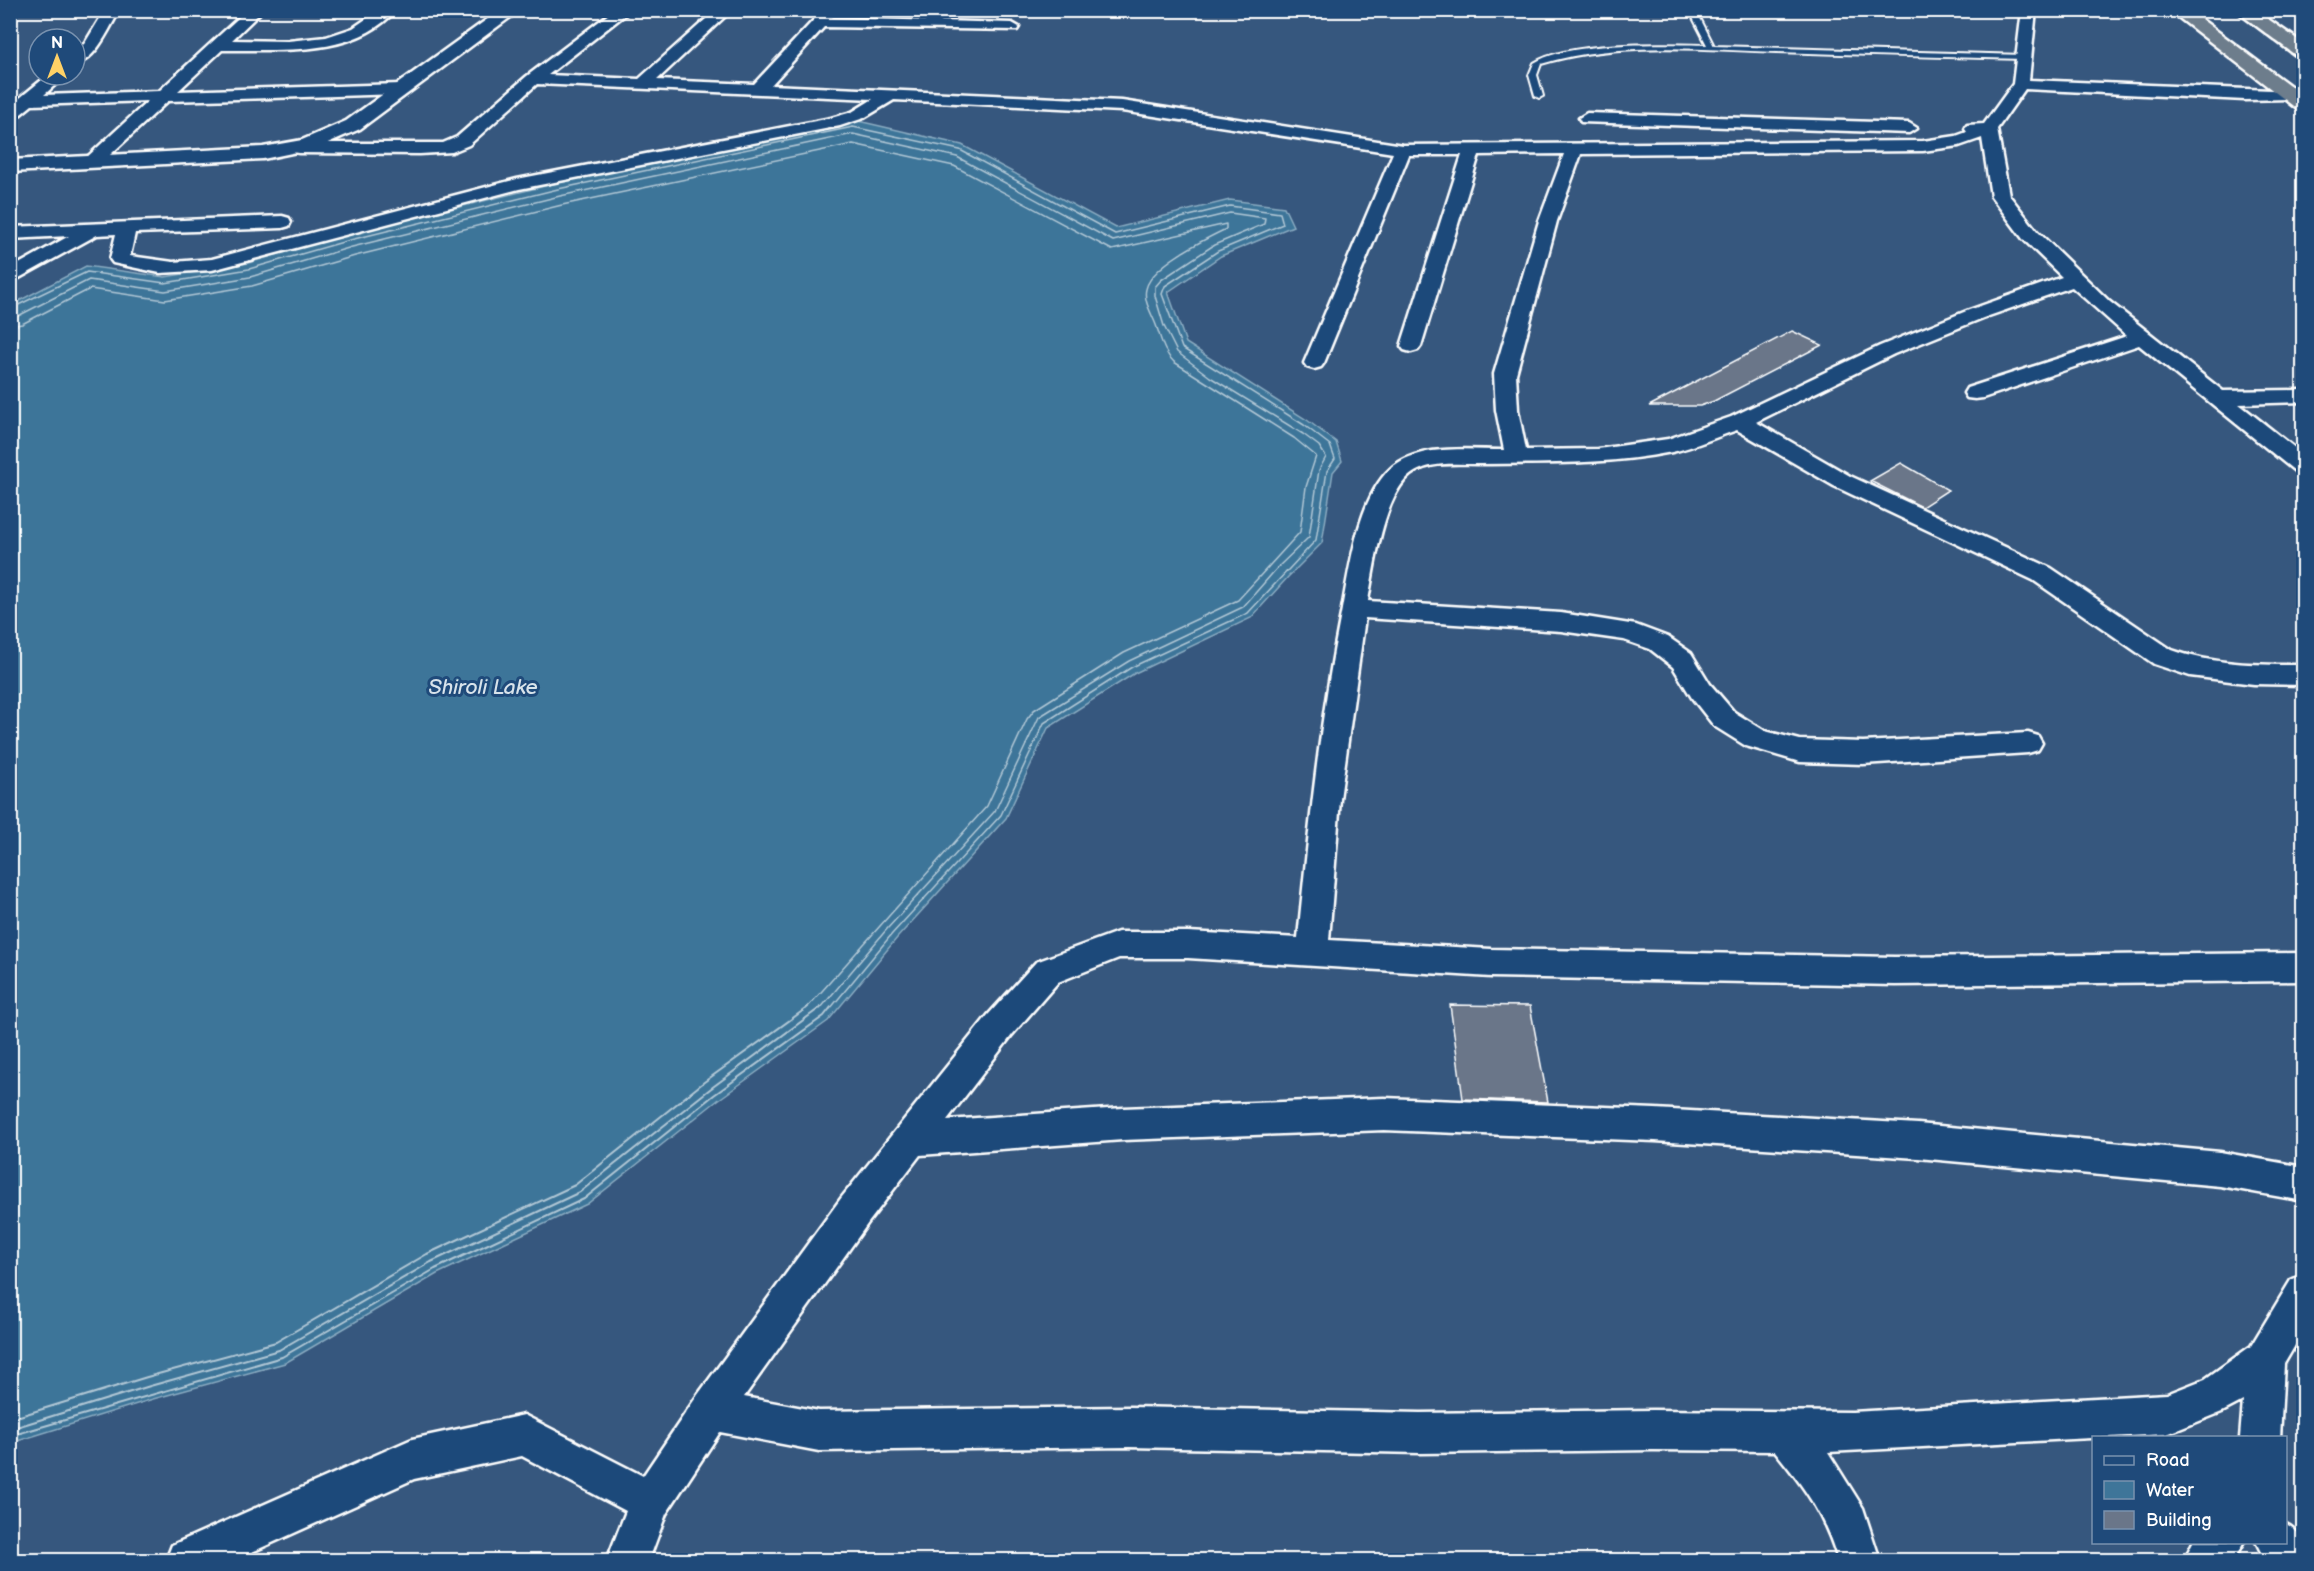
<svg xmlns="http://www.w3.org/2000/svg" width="2314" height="1571" viewBox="0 0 2314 1571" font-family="'Balsamiq Sans',sans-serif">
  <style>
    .water { fill: #3e7599; stroke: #8bacc2; stroke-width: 1.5 }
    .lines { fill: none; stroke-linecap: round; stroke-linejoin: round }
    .shore-far1 { stroke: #b2c8d6; stroke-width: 1.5 }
    .shore { stroke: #b2c8d6; stroke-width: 2 }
    .building { fill: #6a7689; stroke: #fff; stroke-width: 1.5 }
    .lane-casing { stroke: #fff; stroke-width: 4 }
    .street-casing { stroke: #fff; stroke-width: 5 }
    .secondary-casing { stroke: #fff; stroke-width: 5 }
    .highway-casing { stroke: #fff; stroke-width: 5 }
    .lane { fill: #1f4a7a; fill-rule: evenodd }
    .street { fill: #1f4a7a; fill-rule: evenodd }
    .secondary { fill: #1f4a7a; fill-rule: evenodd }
    .highway { fill: #6d7d8c; fill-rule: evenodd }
    .labels { text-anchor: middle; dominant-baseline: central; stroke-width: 6; stroke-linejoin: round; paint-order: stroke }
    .water-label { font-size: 21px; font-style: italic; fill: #d8e3eb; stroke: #1f4a7a }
  </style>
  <rect width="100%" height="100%" fill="#36577e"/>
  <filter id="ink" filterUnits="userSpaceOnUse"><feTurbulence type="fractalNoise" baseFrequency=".0167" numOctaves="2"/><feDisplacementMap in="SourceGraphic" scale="12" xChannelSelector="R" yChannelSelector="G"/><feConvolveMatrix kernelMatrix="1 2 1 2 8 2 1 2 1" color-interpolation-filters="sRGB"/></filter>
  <g filter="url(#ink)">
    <path class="water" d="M854 120 962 145 1116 228 1230 200 1284 207 1293 226 1221 256 1168 292 1186 343 1307 420 1336 442 1342 461 1333 472 1322 543 1288 577 1251 618 1135 673 1048 728 1006 818 897 938 828 1021 718 1100 587 1204 437 1274 285 1363 153 1399 11 1443V305L86 266 165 277 248 263 349 234 557 183Z"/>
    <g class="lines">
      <g class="shore-far1">
        <path d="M10 309 87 272 165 283 249 269 350 240 558 189 853 127 960 150 1115 234 1230 206 1280 213 1283 224 1218 251 1165 286 1162 294 1182 348 1304 425 1330 445 1335 459 1327 471 1316 540 1248 613 1132 667 1044 723 1001 815 892 934 830 1009"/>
        <path d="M10 317 18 316 89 280 165 291 250 277 352 247 560 196 853 134 957 157 1113 241 1230 213 1265 218 1264 224 1214 245 1161 280 1155 287V296L1164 326 1177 352 1210 377 1303 434 1319 446 1326 457 1319 470 1309 537 1278 567 1243 607 1129 661 1039 717 995 811 887 929 820 1009"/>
        <path d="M10 326 22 324 90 289 165 300 252 286 355 256 562 205 853 144 954 166 1112 250 1226 224V229C1205 239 1151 265 1146 289 1143 301 1152 314 1156 325 1161 338 1163 352 1174 362L1294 438 1316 456 1306 487 1300 532 1238 600 1124 653 1034 710 1027 719 987 806 806 1009"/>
      </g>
      <g class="shore">
        <path d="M10 1419 147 1377 276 1342 427 1254 575 1185 704 1082 808 1007"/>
        <path d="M10 1429 150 1386 279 1350 431 1262 580 1192 710 1089 821 1007"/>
        <path d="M10 1436 282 1357 435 1269 584 1199 714 1095 824 1016 831 1007"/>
      </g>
    </g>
    <g class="building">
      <path d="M1792 331 1822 345 1714 401 1700 406H1649Z"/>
      <path d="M1901 463 1948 490 1922 507 1870 481Z"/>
      <path d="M1450 1005 1530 1006 1548 1102 1463 1099Z"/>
    </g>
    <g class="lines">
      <defs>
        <path id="lane" d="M1689 10H1696L1714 46 2024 55 2028 57 2024 59C1942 57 1859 55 1777 52 1699 49 1617 41 1541 64L1537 75 1543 96 1539 98 1535 96 1529 75 1534 63C1569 41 1665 44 1707 45Z"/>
        <g id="street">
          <path d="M105 10H120C109 28 97 59 75 65V52L85 43Z"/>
          <path d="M247 10H263L232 40 288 41 326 37 353 28 379 10H396C354 58 279 49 222 50L178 91 401 84 409 89 401 94 168 101 97 167H85L82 163 85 159 148 101 32 105 16 118 10 120V106L48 75H66L44 95 159 91Z"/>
          <path d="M614 10H631L548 75 639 79 716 10H732L657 80 754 84 823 10H838L832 18 1012 23 1019 27 1017 30 824 27 771 85 1122 101 1403 145 1923 141 1956 136 1967 132 1965 129 1967 125 1984 124 2013 84 2022 10H2036L2029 80 2295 91 2297 94 2289 99 2245 100 2025 89 1997 129 2009 195 2037 231 2110 302 2223 391 2304 390V402L2239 404 2304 455V474L2296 472 2139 345 1983 398 1975 399 1967 398 1964 393 1967 388 2127 336 2072 287 1983 318 1894 354 1756 422 1850 476 2051 568 2172 650C2214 665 2260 665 2304 665V685L2254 684 2190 676 2154 664 2033 580 1834 486 1737 430C1716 437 1694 447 1672 452 1608 465 1543 463 1478 464 1453 464 1423 460 1405 480 1382 506 1374 568 1368 601L1561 613 1636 625 1668 637 1691 653 1710 684 1734 712 1765 731 1800 740 1863 742 2028 733 2038 736 2042 743 2038 750 2028 753 1863 764 1800 762 1746 746 1714 726 1692 698 1673 667 1650 649 1624 640 1561 631 1365 618 1340 799 1329 940 1491 949 1895 957 2304 953V981L1895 985 1491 977 1188 958H1119L1058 982 1012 1035 947 1120 1123 1108 1384 1098 1655 1109 1918 1124 2220 1152 2304 1167V1201L2220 1186 1918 1158 1655 1141 1384 1130 1123 1140 920 1155 868 1223 744 1397 819 1411 1129 1407 1420 1413 1653 1410 1852 1412 2167 1394 2205 1379 2251 1346 2291 1280 2304 1274V1330L2284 1364 2280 1438H2240L2243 1401 2222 1412 2167 1434 1828 1452 1863 1508 1880 1560H1838C1824 1514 1805 1488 1775 1451L1653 1450 1420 1453 1129 1447 819 1451 720 1432 666 1514 649 1560H607L626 1511 522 1456 414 1479 234 1560H166L172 1545 412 1439 524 1415 643 1476 697 1396 842 1197 988 1015 1036 962 1118 932H1188L1298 938C1309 828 1320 718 1342 609 1350 567 1358 499 1390 469 1418 443 1468 450 1504 450L1496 410 1494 374 1539 221 1564 154 1479 155 1421 346 1418 350 1411 352 1404 350 1401 346 1462 155H1409L1324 363 1321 367 1314 369 1307 367 1304 363 1393 153 1122 111 894 100 864 118 840 126 519 189 212 270 160 273 113 263 110 259 116 234 97 235 10 283V269L69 236 10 239V227L282 216 289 218 291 222 289 226 282 228 135 233 130 256 173 262 212 259 517 179 831 118 852 112 873 99 537 84 469 145 452 152 420 154 299 153 293 152 290 148 293 144 299 143H443L457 137 527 76ZM1982 138 1991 196 2023 239 2062 277 1969 310 1880 346 1731 417 1668 439 1598 449 1526 450 1518 410 1516 374 1557 221 1581 154 1923 151 1959 146Z"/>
          <path d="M2282 10H2304V15L2289 14Z"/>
          <path d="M1587 113 1909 123 1917 128 1909 133 1581 122 1579 118Z"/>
          <path d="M2286 1524C2301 1531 2304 1545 2304 1560H2265L2256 1542H2286Z"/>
          <path d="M2193 1542H2244L2234 1560H2184Z"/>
        </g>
        <path id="secondary" d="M500 10H520L360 129 316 148 263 159 10 172V160L263 147 302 140 346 121Z"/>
        <g id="highway">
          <path d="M2169 10H2189L2304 96V111L2297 109Z"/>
          <path d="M2235 10H2255L2304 44V58L2298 57Z"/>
        </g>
      </defs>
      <use href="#lane" class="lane-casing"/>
      <use href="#street" class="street-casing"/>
      <use href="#secondary" class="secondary-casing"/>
      <use href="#highway" class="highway-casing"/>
      <use href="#lane" class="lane"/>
      <use href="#street" class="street"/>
      <use href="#secondary" class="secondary"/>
      <use href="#highway" class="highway"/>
    </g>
  </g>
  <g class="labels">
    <g class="water-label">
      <text x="483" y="687">Shiroli Lake</text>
    </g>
  </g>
  <rect width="2314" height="1571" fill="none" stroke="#1f4a7a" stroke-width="36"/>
  <rect x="18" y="18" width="2278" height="1535" fill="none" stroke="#fff" stroke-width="2" filter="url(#ink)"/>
  <rect x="2092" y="1436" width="195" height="108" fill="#1f4a7a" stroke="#7992af" stroke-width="1.5"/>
  <rect x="2104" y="1456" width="30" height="9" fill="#1f4a7a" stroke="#7992af" stroke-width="1.5"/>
  <text x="2146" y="1466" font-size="18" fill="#ffffff">Road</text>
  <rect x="2104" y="1481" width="30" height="18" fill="#3e7599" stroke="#7992af" stroke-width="1.5"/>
  <text x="2146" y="1496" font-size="18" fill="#ffffff">Water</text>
  <rect x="2104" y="1511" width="30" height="18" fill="#6a7689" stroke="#7992af" stroke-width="1.5"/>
  <text x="2146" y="1526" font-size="18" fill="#ffffff">Building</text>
  <g transform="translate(57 57)"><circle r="28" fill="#1f4a7a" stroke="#7992af" stroke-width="1.5"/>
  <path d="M0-4.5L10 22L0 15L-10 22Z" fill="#ffd166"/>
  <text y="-9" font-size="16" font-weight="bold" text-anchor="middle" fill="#ffffff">N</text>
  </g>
</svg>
